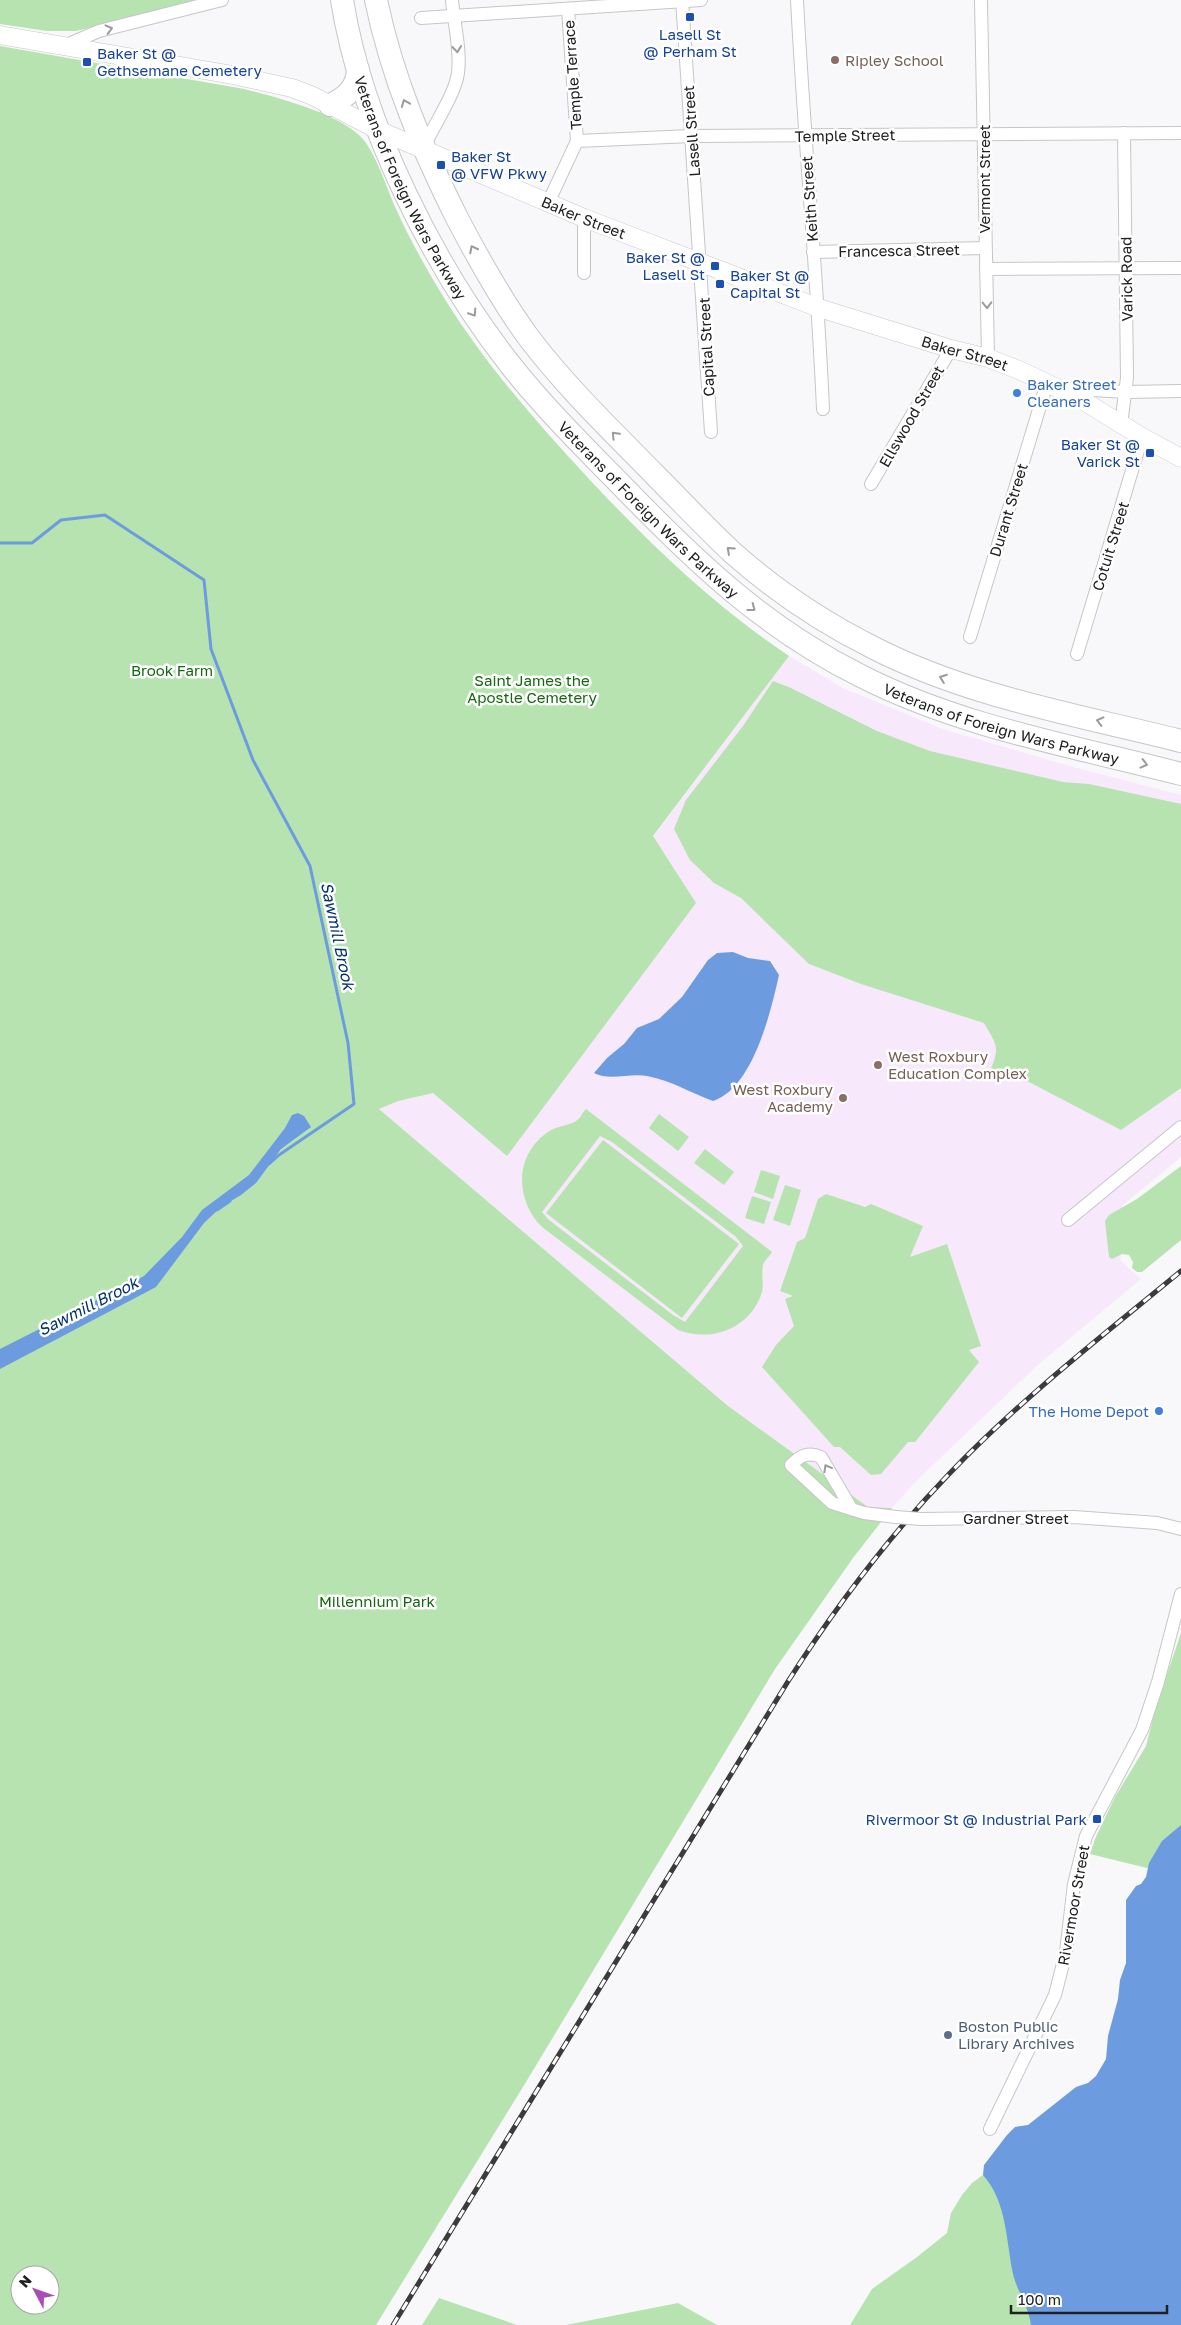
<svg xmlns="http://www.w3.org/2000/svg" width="1181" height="2325" viewBox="0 0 1181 2325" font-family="'Golos Text',sans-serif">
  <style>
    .education { fill: #f8e8fb }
    .green { fill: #b6e3b0; fill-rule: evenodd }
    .water { fill: #6c9cdf }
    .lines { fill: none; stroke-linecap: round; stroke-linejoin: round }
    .stream { stroke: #6c9cdf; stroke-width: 3 }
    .street-casing { stroke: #c6c6c8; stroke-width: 14 }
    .secondary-casing { stroke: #c6c6c8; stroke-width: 19 }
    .highway-casing { stroke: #c6c6c8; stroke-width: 24 }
    .street { stroke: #fff; stroke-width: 12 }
    .secondary { stroke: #fff; stroke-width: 18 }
    .highway { stroke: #fff; stroke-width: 22 }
    .rail-casing { stroke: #3b3b3c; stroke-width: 5 }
    .rail { stroke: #fff; stroke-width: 3; stroke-dasharray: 9; stroke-linecap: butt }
    .street-bridge-casing { stroke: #c6c6c8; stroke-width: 14; stroke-linecap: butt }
    .street-bridge { stroke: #fff; stroke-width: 12 }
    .oneway { stroke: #9b9b9b }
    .transit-dot { fill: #1a4fb4; stroke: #fff; stroke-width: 2 }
    .education-dot { fill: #8d6e63; stroke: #fff; stroke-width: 2 }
    .shop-dot { fill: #3f7fe0; stroke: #fff; stroke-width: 2 }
    .service-dot { fill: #5c6f8a; stroke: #fff; stroke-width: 2 }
    .labels { text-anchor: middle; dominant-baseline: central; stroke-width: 5; stroke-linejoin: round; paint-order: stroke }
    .transit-label { font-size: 15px; fill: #164399; stroke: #fff; text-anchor: start }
    .education-label { font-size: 15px; fill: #785e54; stroke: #fff; text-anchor: start }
    .street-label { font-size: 15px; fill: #202021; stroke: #fff }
    .shop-label { font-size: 15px; fill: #366cbe; stroke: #fff; text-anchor: start }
    .park-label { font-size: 15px; fill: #156810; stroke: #fff }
    .service-label { font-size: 15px; fill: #4e5e75; stroke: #fff; text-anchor: start }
    .water-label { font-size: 16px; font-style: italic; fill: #01326d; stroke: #fff }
  </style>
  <rect width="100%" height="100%" fill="#f8f8fa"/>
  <path class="education" d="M789 656 843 688 943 729 1066 765 1181 795V1157L1122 1206 1119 1242 1121 1261 1141 1279 1040 1363 917 1480 892 1508 868 1507 728 1406 357 1090 374 1044 507 1155 653 837Z"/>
  <g class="green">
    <path d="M0 0H208L76 31H47L0 24Z"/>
    <path d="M0 46 244 89C276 97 337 113 360 136 375 150 387 189 396 209 410 240 428 272 446 301 487 366 537 423 589 479 653 547 712 604 789 656L653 836 696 903 507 1156 433 1093 398 1101 379 1109 728 1406 868 1507 892 1508 853 1558 775 1669 523 2087 376 2325H0ZM20 2275H50V2305H20Z"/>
    <path d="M773 681 791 688 877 731 930 751 1063 782 1089 784 1181 804V1088L1121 1130 1029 1082 989 1074C1000 1047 998 1047 984 1023L861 984 809 964 741 898 714 883 690 860 674 829 686 800 743 726Z"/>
    <path d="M586 1109 772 1252C770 1256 764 1261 763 1265 761 1273 764 1283 762 1292 751 1328 712 1343 678 1330L542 1227C515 1200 514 1155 548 1132 556 1126 571 1125 576 1121 580 1119 583 1112 586 1109ZM600 1136 612 1142 736 1237 743 1246 685 1322 673 1315 549 1220 542 1212Z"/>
    <path d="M659 1114 689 1137 678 1151 649 1128Z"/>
    <path d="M603 1140 739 1244 682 1318 546 1213Z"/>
    <path d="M705 1149 734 1172 724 1185 694 1163Z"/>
    <path d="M1181 1166V1240L1142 1272H1137L1132 1268 1133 1262 1129 1255 1122 1254 1112 1259 1109 1257 1105 1221 1109 1215 1137 1199Z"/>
    <path d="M761 1170 780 1176 773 1199 754 1192Z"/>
    <path d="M785 1185 801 1190 790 1226 773 1220Z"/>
    <path d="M826 1194 865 1207 871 1204 923 1226 910 1257 947 1244 981 1346 969 1350 979 1362 915 1442H908L881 1474 871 1475 840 1447H834L762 1367 776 1345 794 1326 785 1299 793 1296 780 1291 797 1242 805 1238 818 1199Z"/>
    <path d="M752 1196 771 1202 764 1224 745 1218Z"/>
    <path d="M1181 1633V1828L1151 1869 1090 1854 1095 1839 1115 1797 1146 1746 1156 1707Z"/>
    <path d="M1028 2128 1044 2325H850L872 2289 917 2257 947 2233 951 2213 962 2195 972 2183 983 2175 987 2178Z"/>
    <path d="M439 2298 517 2325H422Z"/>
    <path d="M678 2303 717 2325H566Z"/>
  </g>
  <g class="water">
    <path d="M733 952 748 958 770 961 779 975C771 1011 753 1088 713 1101 691 1093 670 1080 647 1076 629 1073 609 1081 594 1073L607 1058 624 1044 637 1028 659 1019 682 997 708 960 717 953Z"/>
    <path d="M298 1113 304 1116 311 1127 281 1149 256 1183 241 1195 221 1207 204 1223 156 1287 0 1369V1349L144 1276 182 1237 202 1210 249 1175 285 1128 292 1115Z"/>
    <path d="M1181 1825V2325H1031C1029 2307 1017 2291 1013 2274 1006 2240 1007 2202 983 2175L984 2165 1007 2135 1015 2127 1028 2125 1076 2087 1088 2083 1096 2076 1106 2059 1108 2036 1118 1999 1120 1980 1126 1963V1900L1136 1886 1141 1884 1146 1877 1149 1863 1162 1841Z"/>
  </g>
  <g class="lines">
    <g class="stream">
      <path d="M0 543H32L61 520 105 515 204 580 211 649 253 760 310 866 348 1043 354 1104 279 1155 269 1164"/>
      <path d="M217 1210 230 1201"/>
      <path d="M143 1292 156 1283"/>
    </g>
    <defs>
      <g id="street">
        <path d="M682 0 711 432"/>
        <path d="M797 0C804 136 817 272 823 409"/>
        <path d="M981 0 988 358"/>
        <path d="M568 9 577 141"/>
        <path d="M421 18 701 0"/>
        <path d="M64 46 99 31 222 0"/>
        <path d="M424 147C433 126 455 95 458 73 461 50 454 24 452 0"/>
        <path d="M548 203 577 141 691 136 1181 133"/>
        <path d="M813 252 985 248"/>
        <path d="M986 269 1181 268"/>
        <path d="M584 273V218"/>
        <path d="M1070 394 1093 390 1126 392 1181 391"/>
        <path d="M1121 424 1127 378 1124 133"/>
        <path d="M871 484 951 349"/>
        <path d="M970 637 1047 383"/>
        <path d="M1077 654 1142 437"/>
        <path d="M1068 1220 1181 1127"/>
        <path d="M851 1508 821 1457C808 1451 800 1456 791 1465L832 1503 864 1513 896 1517"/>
        <path d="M921 1519 1074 1517 1157 1523 1181 1529"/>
        <path d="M990 2129 1055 1995 1066 1952 1074 1884 1086 1836 1142 1730 1158 1682 1181 1594"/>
      </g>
      <g id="secondary">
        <path id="s1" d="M0 35 233 75 292 88 313 96 378 130 584 218 819 308 951 349 988 358 1019 370 1082 400 1142 437 1181 458"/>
      </g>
      <g id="highway">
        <path id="s2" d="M342 0C362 125 434 268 512 367 548 412 588 451 628 492 701 567 767 629 861 676 961 727 1073 746 1181 774"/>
        <path d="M376 0C392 77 422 148 457 218 479 260 501 300 529 338 567 388 612 431 656 476 682 502 707 529 734 554 776 591 824 623 874 648 970 697 1078 715 1181 741"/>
        <path d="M330 105C346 98 357 88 358 70"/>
      </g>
    </defs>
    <use href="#street" class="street-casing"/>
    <use href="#secondary" class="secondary-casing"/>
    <use href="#highway" class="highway-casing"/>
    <use href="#street" class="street"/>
    <use href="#secondary" class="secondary"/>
    <use href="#highway" class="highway"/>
    <defs>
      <path id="rail" d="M393 2325 787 1683C834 1609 888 1537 950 1473 1021 1399 1102 1336 1181 1271"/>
    </defs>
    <use href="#rail" class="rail-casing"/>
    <use href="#rail" class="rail"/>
    <defs>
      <path id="street-bridge" d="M896 1517 921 1519"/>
    </defs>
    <use href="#street-bridge" class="street-bridge-casing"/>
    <use href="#street-bridge" class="street-bridge"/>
  </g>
  <defs><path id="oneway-chevron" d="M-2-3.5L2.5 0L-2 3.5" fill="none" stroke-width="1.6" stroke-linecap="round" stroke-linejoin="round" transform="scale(1.25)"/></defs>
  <g class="oneway">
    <use href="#oneway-chevron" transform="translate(109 29) rotate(-14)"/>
    <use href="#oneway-chevron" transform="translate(457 49) rotate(84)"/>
    <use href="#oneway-chevron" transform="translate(405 103) rotate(-112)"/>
    <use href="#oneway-chevron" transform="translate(473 249) rotate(-117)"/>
    <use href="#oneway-chevron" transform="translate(987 305) rotate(89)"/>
    <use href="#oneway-chevron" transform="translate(473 313) rotate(57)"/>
    <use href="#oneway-chevron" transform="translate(615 435) rotate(-134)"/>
    <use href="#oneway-chevron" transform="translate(730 550) rotate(-138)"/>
    <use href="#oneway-chevron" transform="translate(752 608) rotate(37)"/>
    <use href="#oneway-chevron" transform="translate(943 678) rotate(-160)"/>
    <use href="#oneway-chevron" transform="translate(1100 721) rotate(-166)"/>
    <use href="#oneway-chevron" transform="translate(1144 764) rotate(14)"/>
    <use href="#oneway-chevron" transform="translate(827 1468) rotate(-119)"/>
  </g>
  <g class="transit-dot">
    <rect x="685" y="12" width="10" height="10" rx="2.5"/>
    <rect x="82" y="57" width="10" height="10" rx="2.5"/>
    <rect x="436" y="160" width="10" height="10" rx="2.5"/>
    <rect x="710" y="261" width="10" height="10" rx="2.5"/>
    <rect x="715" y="279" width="10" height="10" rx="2.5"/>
    <rect x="1145" y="448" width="10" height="10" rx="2.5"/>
    <rect x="1092" y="1814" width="10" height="10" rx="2.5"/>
  </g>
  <g class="education-dot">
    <circle cx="835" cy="60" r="5"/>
    <circle cx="878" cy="1065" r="5"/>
    <circle cx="843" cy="1098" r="5"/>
  </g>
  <g class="shop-dot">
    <circle cx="1017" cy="393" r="5"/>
    <circle cx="1159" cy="1411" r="5"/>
  </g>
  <circle class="service-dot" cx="948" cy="2035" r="5"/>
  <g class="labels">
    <g class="transit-label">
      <text x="690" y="34" text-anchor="middle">Lasell St<tspan x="690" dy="17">@ Perham St</tspan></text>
      <text x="97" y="53">Baker St @<tspan x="97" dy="17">Gethsemane Cemetery</tspan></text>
      <text x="451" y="156">Baker St<tspan x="451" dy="17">@ VFW Pkwy</tspan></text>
      <text x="705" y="257" text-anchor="end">Baker St @<tspan x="705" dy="17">Lasell St</tspan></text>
      <text x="730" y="275">Baker St @<tspan x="730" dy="17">Capital St</tspan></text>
      <text x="1140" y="444" text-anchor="end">Baker St @<tspan x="1140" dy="17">Varick St</tspan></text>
      <text x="1087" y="1819" text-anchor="end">Rivermoor St @ Industrial Park</text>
    </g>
    <g class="education-label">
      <text x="845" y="60">Ripley School</text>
      <text x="888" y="1056">West Roxbury<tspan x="888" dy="17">Education Complex</tspan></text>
      <text x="833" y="1089" text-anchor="end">West Roxbury<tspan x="833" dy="17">Academy</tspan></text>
    </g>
    <g class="street-label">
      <text transform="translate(572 75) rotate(-94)">Temple Terrace</text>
      <text transform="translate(691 131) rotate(-94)">Lasell Street</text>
      <text transform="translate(845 135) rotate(-1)">Temple Street</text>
      <text transform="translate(984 179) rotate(-90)">Vermont Street</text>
      <text stroke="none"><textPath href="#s2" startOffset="201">Veterans of Foreign Wars Parkway</textPath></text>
      <text transform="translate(809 199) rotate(-94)">Keith Street</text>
      <text stroke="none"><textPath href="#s1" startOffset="616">Baker Street</textPath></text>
      <text transform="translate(899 250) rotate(-1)">Francesca Street</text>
      <text transform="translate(1126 279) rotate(-91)">Varick Road</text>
      <text transform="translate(706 347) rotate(-93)">Capital Street</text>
      <text stroke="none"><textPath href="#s1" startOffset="1021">Baker Street</textPath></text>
      <text transform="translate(911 416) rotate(-60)">Ellswood Street</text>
      <text stroke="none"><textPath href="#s2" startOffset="606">Veterans of Foreign Wars Parkway</textPath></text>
      <text transform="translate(1008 510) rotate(-73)">Durant Street</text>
      <text transform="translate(1110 546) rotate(-73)">Cotuit Street</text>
      <text stroke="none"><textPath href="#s2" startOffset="1026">Veterans of Foreign Wars Parkway</textPath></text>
      <text x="1016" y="1518">Gardner Street</text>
      <text transform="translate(1073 1905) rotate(-80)">Rivermoor Street</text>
    </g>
    <g class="shop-label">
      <text x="1027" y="384">Baker Street<tspan x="1027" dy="17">Cleaners</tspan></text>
      <text x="1149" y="1411" text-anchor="end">The Home Depot</text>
    </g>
    <g class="park-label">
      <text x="172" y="670">Brook Farm</text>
      <text x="532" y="680">Saint James the<tspan x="532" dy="17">Apostle Cemetery</tspan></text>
      <text x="377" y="1601">Millennium Park</text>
    </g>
    <g class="service-label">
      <text x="958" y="2026">Boston Public<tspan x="958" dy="17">Library Archives</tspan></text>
    </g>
    <g class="water-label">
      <text transform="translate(338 936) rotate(78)">Sawmill Brook</text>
      <text transform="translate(88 1306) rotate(-27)">Sawmill Brook</text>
    </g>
  </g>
  <g transform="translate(35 2290) rotate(311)"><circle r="24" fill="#ffffff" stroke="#a6a6a6"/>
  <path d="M0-4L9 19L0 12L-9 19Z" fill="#a94cb7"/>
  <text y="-8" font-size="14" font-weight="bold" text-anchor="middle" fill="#202021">N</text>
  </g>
  <path d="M1011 2305v8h156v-8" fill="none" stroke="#202021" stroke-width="2.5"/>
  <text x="1018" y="2305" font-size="15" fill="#202021" stroke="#ffffff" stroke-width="4" paint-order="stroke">100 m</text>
</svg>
